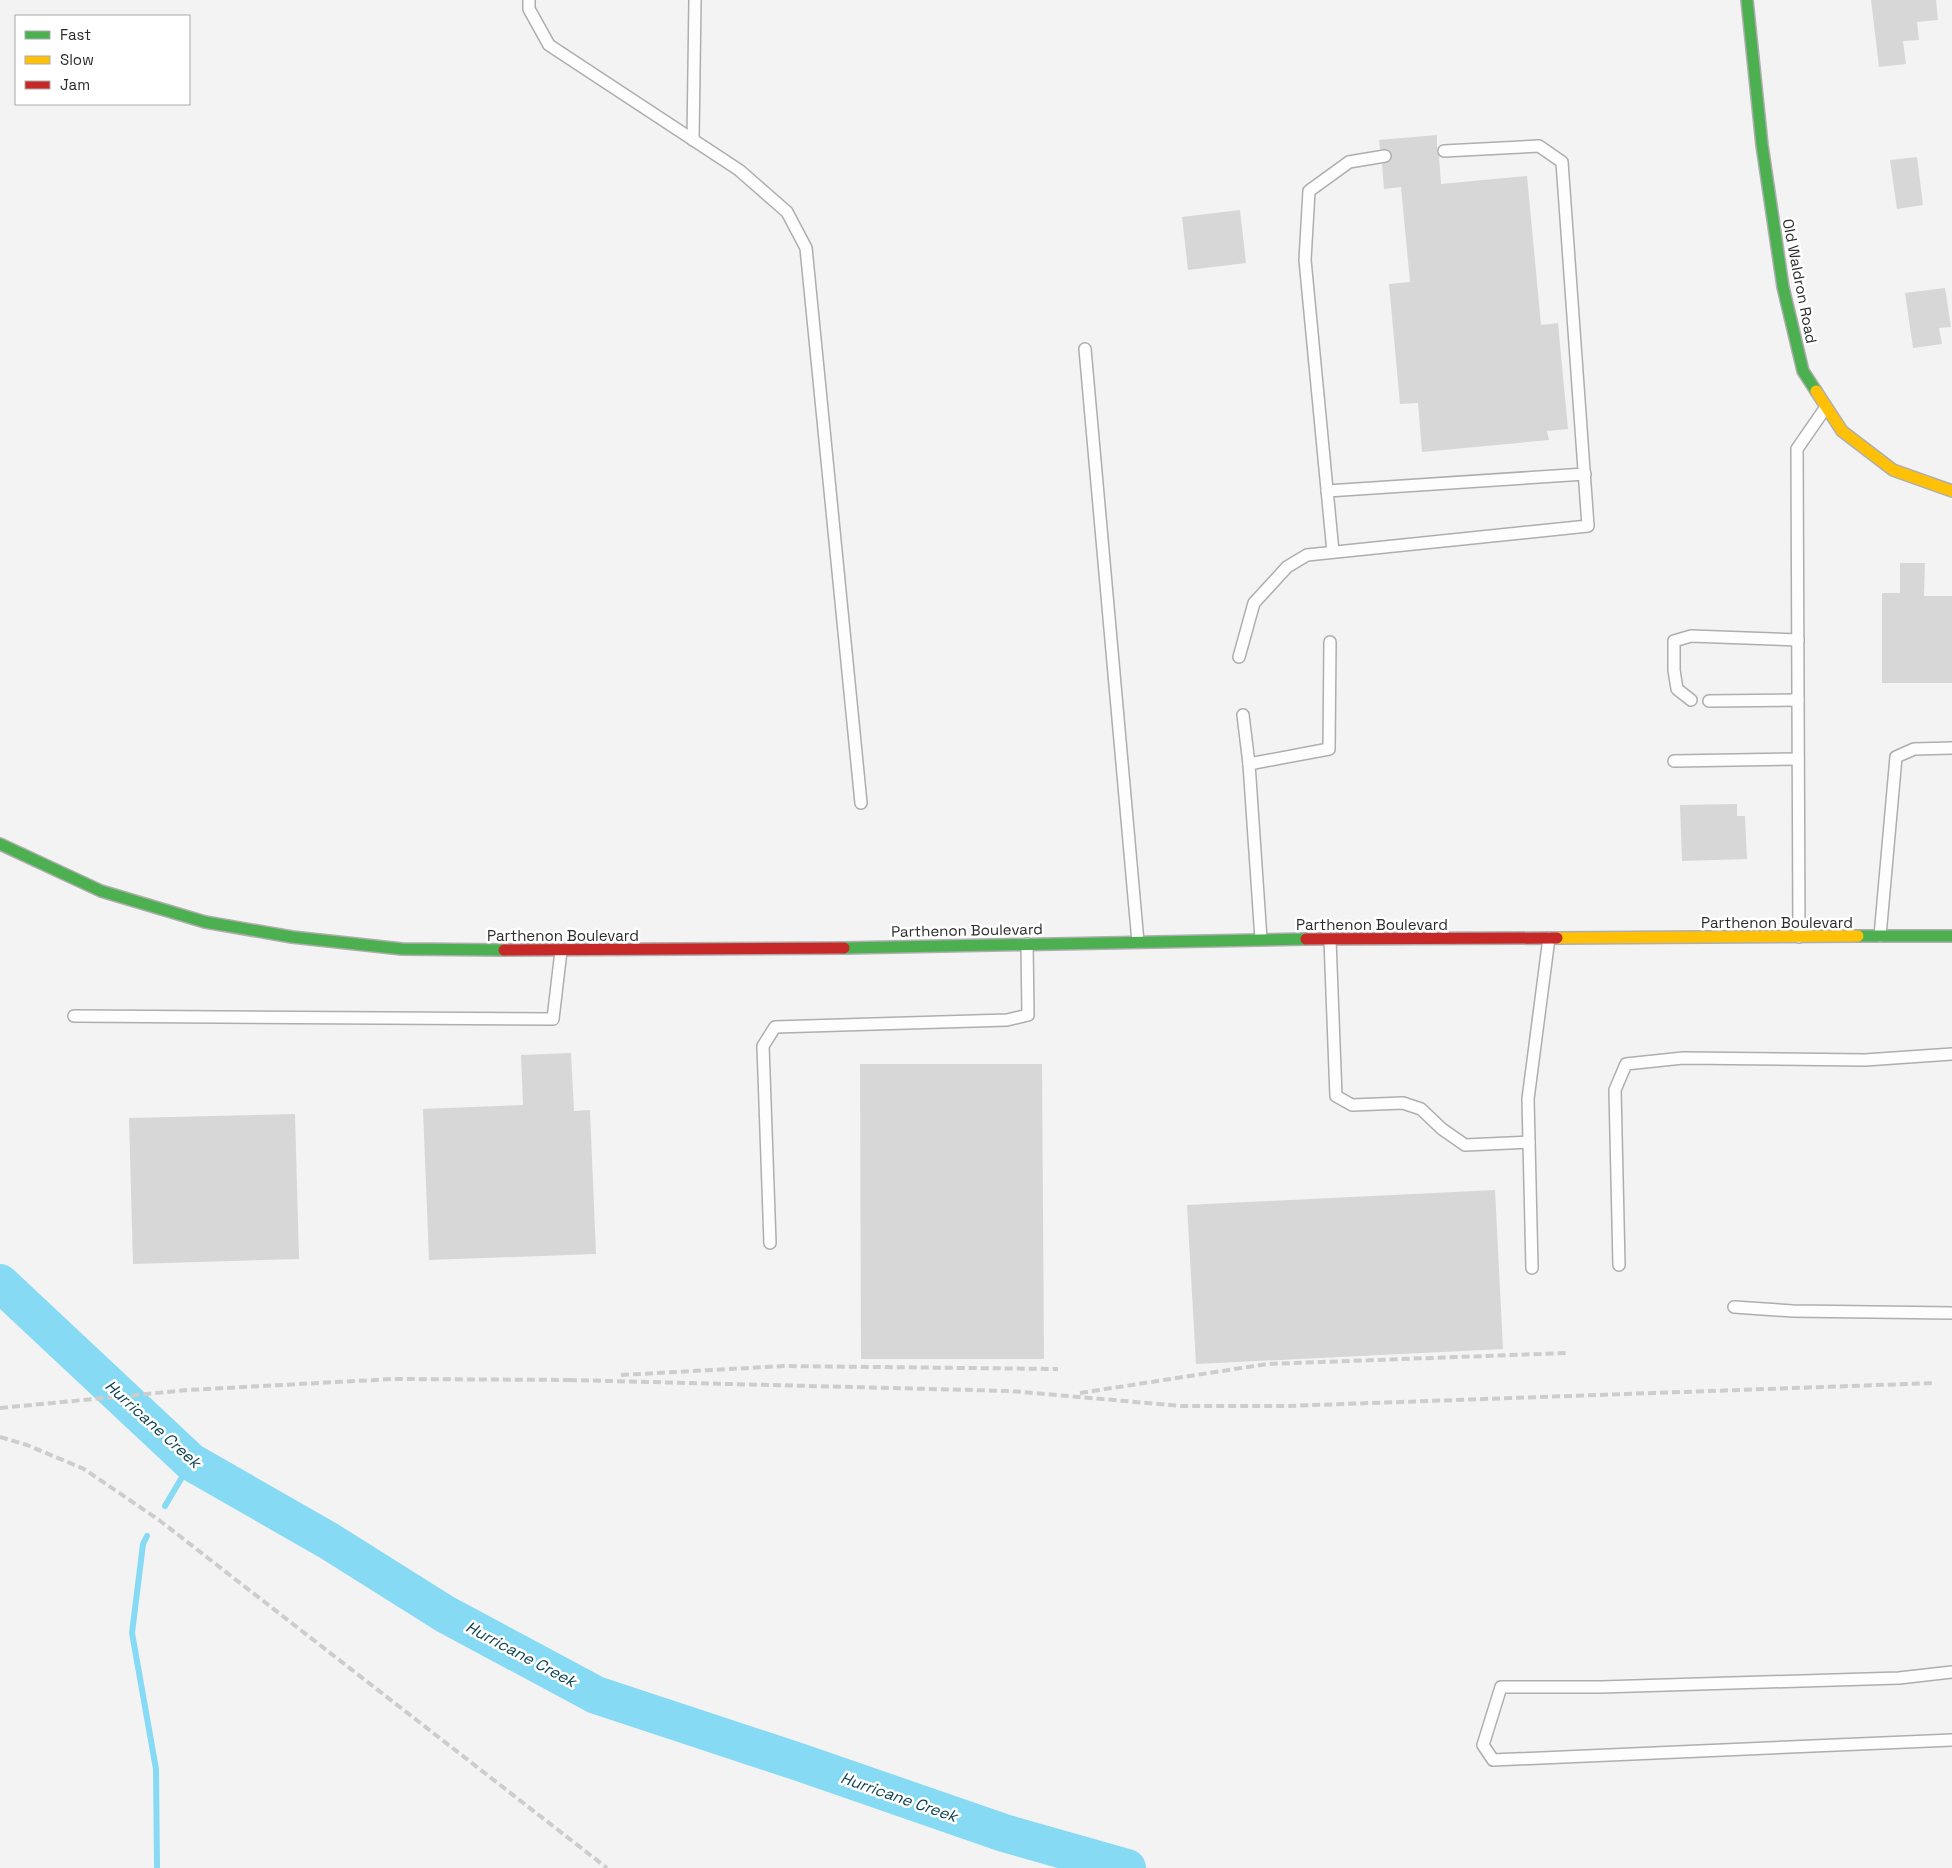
<svg xmlns="http://www.w3.org/2000/svg" width="1952" height="1868" viewBox="0 0 1952 1868" font-family="'Space Grotesk',sans-serif">
  <style>
    .lines { fill: none; stroke-linecap: round; stroke-linejoin: round }
    .stream { stroke: #86daf3; stroke-width: 6 }
    .river { stroke: #86daf3; stroke-width: 38 }
    .building { fill: #d7d7d8 }
    .lane-casing { stroke: #aeaeaf; stroke-width: 14 }
    .fast-casing { stroke: #aeaeaf; stroke-width: 14 }
    .slow-casing { stroke: #aeaeaf; stroke-width: 14 }
    .jam-casing { stroke: #aeaeaf; stroke-width: 14 }
    .lane { stroke: #fdfdfd; stroke-width: 11 }
    .fast { stroke: #4caf50; stroke-width: 11 }
    .slow { stroke: #ffc107; stroke-width: 11 }
    .jam { stroke: #c62828; stroke-width: 11 }
    .rail { stroke: #cdcdcd; stroke-width: 4; stroke-dasharray: 8 4; stroke-linecap: butt }
    .labels { text-anchor: middle; dominant-baseline: central; stroke-width: 5; stroke-linejoin: round; paint-order: stroke }
    .street-label { font-size: 15px; fill: #2b2b2c; stroke: #fff }
    .water-label { font-size: 16px; font-style: italic; fill: #0d4351; stroke: #fff }
  </style>
  <rect width="100%" height="100%" fill="#f3f3f4"/>
  <g class="lines">
    <g class="stream">
      <path d="M165 1506 191 1462"/>
      <path d="M147 1536 143 1544 132 1633 156 1769 157 1868"/>
    </g>
    <path class="river" d="M0 1283 191 1462 329 1541 445 1614 596 1695 799 1762 1004 1833 1127 1868"/>
  </g>
  <g class="building">
    <path d="M1871 0H1936L1938 20 1917 22 1919 40 1903 41 1906 64 1879 67Z"/>
    <path d="M1437 135V152L1439 156 1441 184 1527 176 1541 325 1558 323 1568 429 1547 431 1549 440 1422 452 1418 403 1400 404 1389 284 1410 282 1401 187 1384 189 1382 164 1390 161 1392 155 1388 149H1380L1379 140Z"/>
    <path d="M1917 157 1923 205 1897 209 1890 160Z"/>
    <path d="M1240 210 1246 263 1188 270 1182 217Z"/>
    <path d="M1945 288 1951 327 1939 328 1942 344 1913 348 1905 293Z"/>
    <path d="M1900 563H1925L1924 596H1952V683H1882V593H1900Z"/>
    <path d="M1737 804V816H1745L1747 859 1682 861 1680 805Z"/>
    <path d="M571 1053 574 1111 590 1110 596 1254 429 1260 423 1109 523 1105 521 1055Z"/>
    <path d="M860 1064H1042L1044 1359H861Z"/>
    <path d="M295 1114 299 1259 133 1264 129 1118Z"/>
    <path d="M1495 1190 1503 1349 1196 1364 1187 1205Z"/>
  </g>
  <g class="lines">
    <defs>
      <g id="lane">
        <path d="M529 0V9L549 45 739 170 787 212 806 248 861 803"/>
        <path d="M693 140 695 0"/>
        <path d="M1085 349 1138 942"/>
        <path d="M1327 491 1585 474"/>
        <path d="M1333 552 1305 260 1309 191 1349 162 1385 156"/>
        <path d="M1239 657 1254 603 1287 567 1307 555 1588 526 1562 162 1539 146 1444 151"/>
        <path d="M1691 700 1677 689 1674 670V641L1691 636 1798 640"/>
        <path d="M1709 701 1798 700"/>
        <path d="M1243 715 1249 764"/>
        <path d="M1674 761 1798 759"/>
        <path d="M1880 936 1896 757 1914 749 1952 748"/>
        <path d="M1799 937 1797 449 1826 407"/>
        <path d="M1261 939 1249 764 1329 749 1330 642"/>
        <path d="M1330 940 1336 1096 1352 1105 1403 1103 1421 1109 1442 1129 1465 1145 1529 1142"/>
        <path d="M74 1016 553 1019 561 951"/>
        <path d="M770 1243 763 1046 775 1027 1007 1020 1028 1015 1027 944"/>
        <path d="M1619 1265 1615 1090 1626 1064 1683 1058 1865 1060 1952 1054"/>
        <path d="M1532 1268 1528 1099 1549 938"/>
        <path d="M1734 1307 1793 1311 1952 1313"/>
        <path d="M1952 1672 1899 1678 1601 1687H1501L1483 1745 1493 1760 1952 1740"/>
      </g>
      <g id="fast">
        <path d="M1747 0 1762 145 1783 287 1803 371 1816 391"/>
        <path d="M0 844 101 891 205 922 292 937 402 949 504 950"/>
        <path d="M1858 936H1952"/>
        <path d="M844 948 1306 939"/>
      </g>
      <g id="slow">
        <path d="M1816 391 1842 431 1893 470 1952 491"/>
        <path d="M1557 938 1858 936"/>
      </g>
      <g id="jam">
        <path d="M1306 939 1557 938"/>
        <path d="M504 950 844 948"/>
      </g>
    </defs>
    <use href="#lane" class="lane-casing"/>
    <use href="#fast" class="fast-casing"/>
    <use href="#slow" class="slow-casing"/>
    <use href="#jam" class="jam-casing"/>
    <use href="#lane" class="lane"/>
    <use href="#fast" class="fast"/>
    <use href="#slow" class="slow"/>
    <use href="#jam" class="jam"/>
    <g class="rail">
      <path d="M621 1375 784 1366 1058 1369"/>
      <path d="M569 1380 1011 1391 1181 1406H1287L1935 1383"/>
      <path d="M1080 1393 1267 1364 1567 1353"/>
      <path d="M0 1408 188 1390 393 1379 576 1380"/>
      <path d="M0 1437 27 1445 84 1469 159 1520 607 1868"/>
    </g>
  </g>
  <g class="labels">
    <g class="street-label">
      <text transform="translate(1800 281) rotate(79)">Old Waldron Road</text>
      <text x="1777" y="922">Parthenon Boulevard</text>
      <text x="1372" y="924">Parthenon Boulevard</text>
      <text transform="translate(967 930) rotate(-1)">Parthenon Boulevard</text>
      <text x="563" y="935">Parthenon Boulevard</text>
    </g>
    <g class="water-label">
      <text transform="translate(153 1424) rotate(42)">Hurricane Creek</text>
      <text transform="translate(521 1654) rotate(28)">Hurricane Creek</text>
      <text transform="translate(899 1797) rotate(19)">Hurricane Creek</text>
    </g>
  </g>
  <rect x="15" y="15" width="175" height="90" fill="#ffffff" stroke="#aaaaab"/>
  <rect x="25" y="31" width="25" height="8" fill="#4caf50" stroke="#aaaaab"/>
  <text x="60" y="40" font-size="15" fill="#2b2b2c">Fast</text>
  <rect x="25" y="56" width="25" height="8" fill="#ffc107" stroke="#aaaaab"/>
  <text x="60" y="65" font-size="15" fill="#2b2b2c">Slow</text>
  <rect x="25" y="81" width="25" height="8" fill="#c62828" stroke="#aaaaab"/>
  <text x="60" y="90" font-size="15" fill="#2b2b2c">Jam</text>
</svg>
